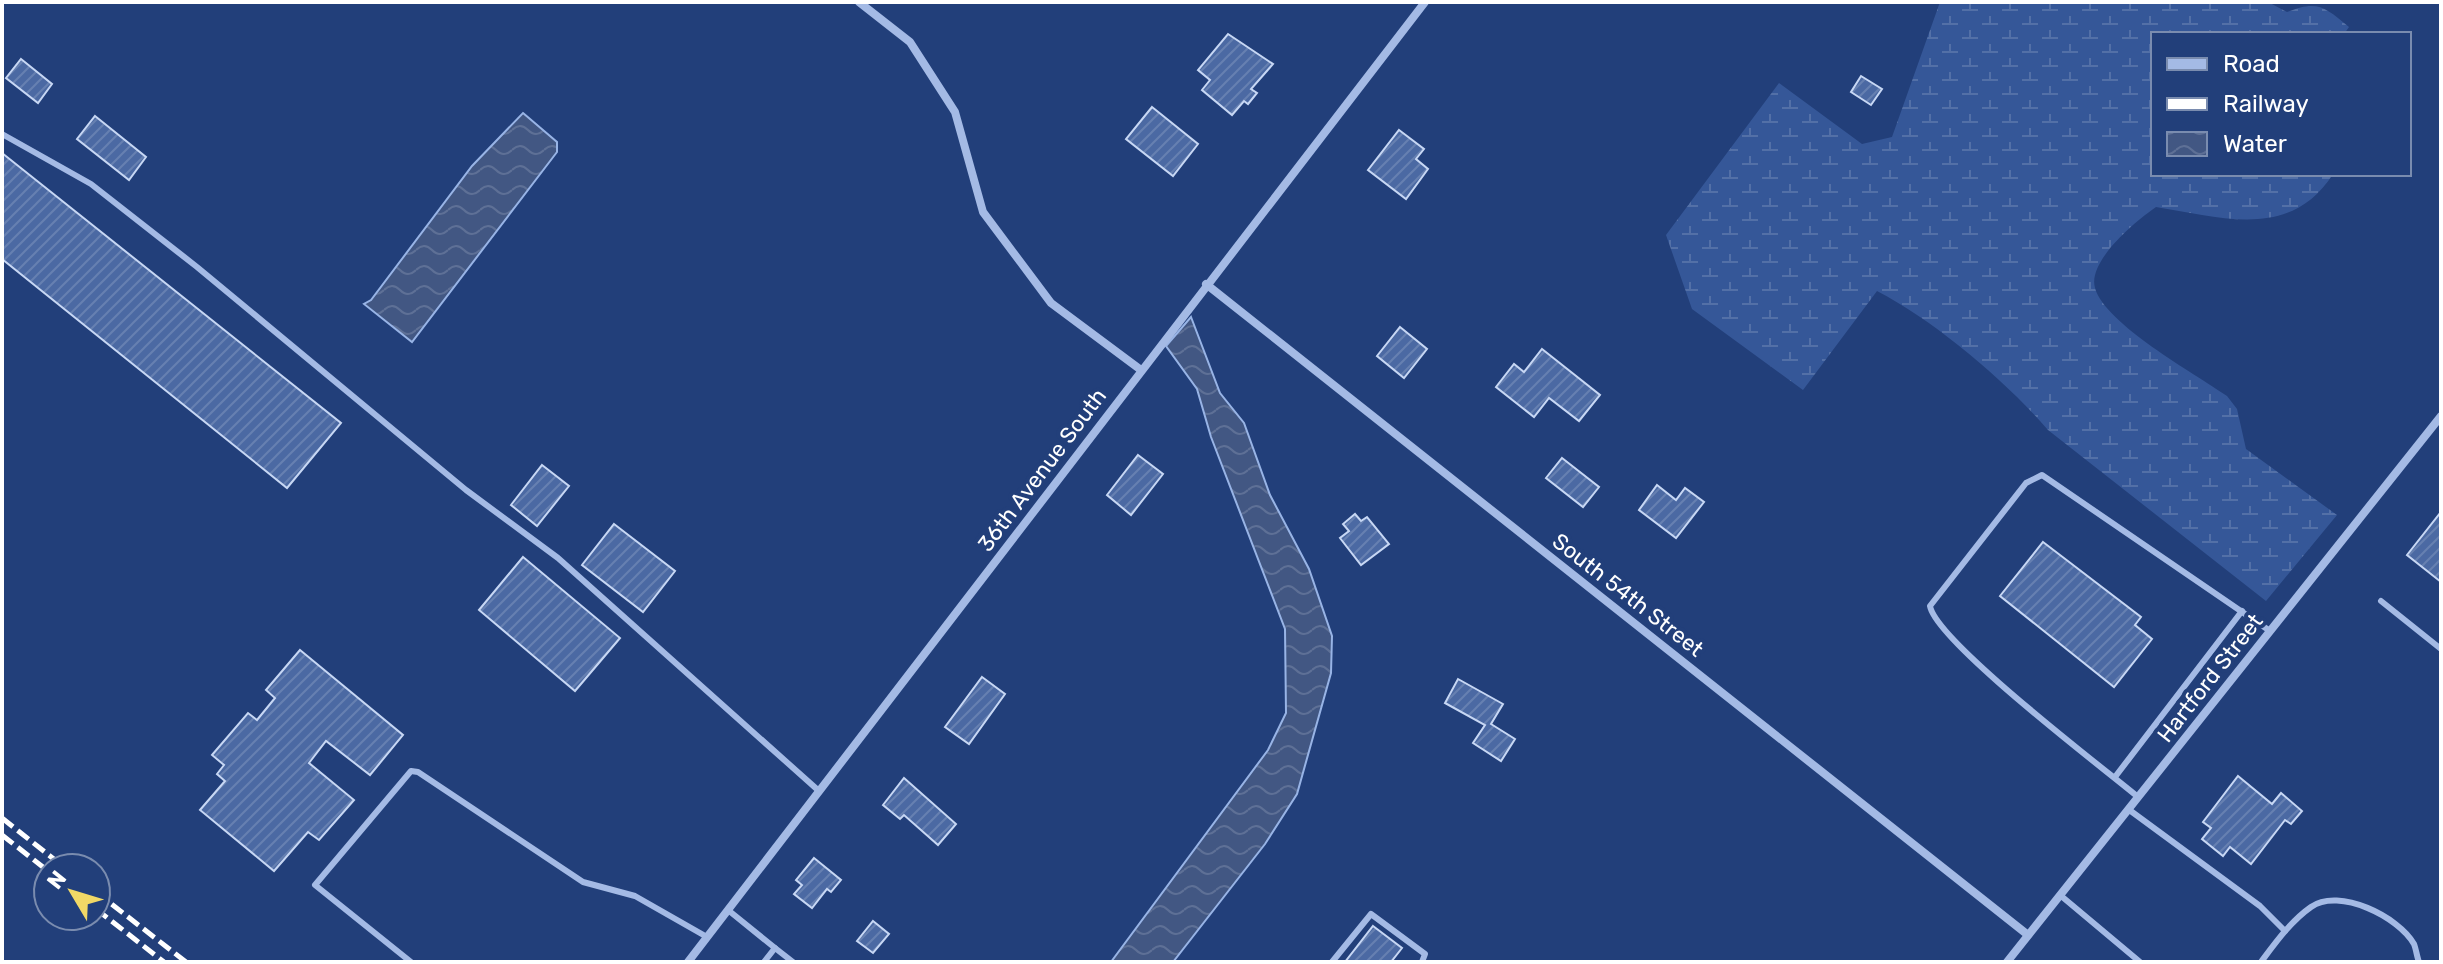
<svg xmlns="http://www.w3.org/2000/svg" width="2443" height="964" viewBox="0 0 2443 964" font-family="Rubik,sans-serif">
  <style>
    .wetland { fill: url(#wetland-marsh) }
    .water { fill: url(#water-waves); stroke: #98b4e6; stroke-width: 2 }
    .building { fill: url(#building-hatch); stroke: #c7d7f4; stroke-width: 2 }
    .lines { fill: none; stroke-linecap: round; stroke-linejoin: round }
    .lane { stroke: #a4bae5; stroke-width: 6 }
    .street { stroke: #a4bae5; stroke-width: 8 }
    .rail { stroke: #fff; stroke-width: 5; stroke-dasharray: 14 6; stroke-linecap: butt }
    .labels { text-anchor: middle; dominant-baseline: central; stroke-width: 8; stroke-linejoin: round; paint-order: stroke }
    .street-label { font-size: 22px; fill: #fff; stroke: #223f7a }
  </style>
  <defs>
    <pattern id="wetland-marsh" width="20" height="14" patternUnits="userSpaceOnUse" patternTransform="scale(2)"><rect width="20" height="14" fill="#355798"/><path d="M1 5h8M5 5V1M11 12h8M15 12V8" fill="none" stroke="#5370a7"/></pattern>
    <pattern id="water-waves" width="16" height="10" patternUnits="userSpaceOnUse" patternTransform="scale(2)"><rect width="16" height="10" fill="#425783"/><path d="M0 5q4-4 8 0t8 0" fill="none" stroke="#5e7096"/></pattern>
    <pattern id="building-hatch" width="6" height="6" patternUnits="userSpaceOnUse" patternTransform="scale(2)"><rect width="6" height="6" fill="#4b69a3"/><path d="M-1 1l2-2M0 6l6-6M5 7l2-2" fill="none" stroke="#6680b1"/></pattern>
  </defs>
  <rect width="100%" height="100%" fill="#223f7a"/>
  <path class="wetland" d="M1940 2H2268L2287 12C2317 0 2324 6 2349 27L2344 34H2153V174H2333C2290 241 2221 217 2156 207 2137 220 2087 261 2095 288 2105 324 2194 373 2227 396L2237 409 2246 449 2337 515 2266 601 2048 430C2006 381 1935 321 1877 291L1803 390 1692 309 1666 235 1779 83 1862 144 1892 137Z"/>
  <g class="water">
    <path d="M523 113 557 142V152L412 342 364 304 371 300 472 166Z"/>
    <path d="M1191 317 1220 393 1244 423 1270 495 1309 569 1332 636 1331 673 1297 794 1265 844 1173 962H1111L1268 750 1286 713 1285 629 1211 437 1197 389 1166 346Z"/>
  </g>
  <g class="building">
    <path d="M1228 34 1273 64 1251 89 1257 93 1248 104 1244 101 1232 115 1202 90 1210 80 1198 70Z"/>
    <path d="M21 59 52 84 38 103 6 78Z"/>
    <path d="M1861 76 1882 89 1871 105 1851 92Z"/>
    <path d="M1152 107 1198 144 1173 176 1126 139Z"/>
    <path d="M95 116 146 157 129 180 77 139Z"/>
    <path d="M1399 130 1424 149 1416 159 1428 169 1406 199 1368 170Z"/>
    <path d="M2 153 341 423 287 488 2 259Z"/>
    <path d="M1400 327 1427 349 1404 378 1377 356Z"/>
    <path d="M1542 349 1600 395 1579 421 1549 398 1534 417 1496 387 1514 364 1524 372Z"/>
    <path d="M1138 455 1163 474 1131 515 1107 495Z"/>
    <path d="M1562 458 1599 487 1583 507 1546 478Z"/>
    <path d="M542 465 569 486 537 526 511 505Z"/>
    <path d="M1657 485 1676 500 1685 488 1704 502 1676 538 1639 510Z"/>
    <path d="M2441 512V582L2407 555Z"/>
    <path d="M1355 514 1361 521 1367 517 1389 544 1361 565 1340 538 1349 531 1343 524Z"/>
    <path d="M614 524 675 571 643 612 582 565Z"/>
    <path d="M2043 542 2141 617 2135 625 2152 639 2114 687 2000 596Z"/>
    <path d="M523 557 620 638 575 691 479 610Z"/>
    <path d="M300 650 403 735 370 775 326 741 309 763 354 800 319 840 308 832 274 871 200 810 225 781 217 774 224 765 212 755 248 713 257 720 275 698 266 690Z"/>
    <path d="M982 677 1005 694 969 744 945 727Z"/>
    <path d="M1458 679 1503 704 1491 724 1515 739 1501 761 1473 743 1485 725 1445 703Z"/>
    <path d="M2238 776 2272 804 2281 793 2302 811 2291 824 2285 820 2251 864 2230 847 2223 856 2202 839 2211 828 2203 822Z"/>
    <path d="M904 778 956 824 938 845 904 815 900 819 883 805Z"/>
    <path d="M814 858 841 880 831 892 827 889 812 908 794 894 802 885 796 880Z"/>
    <path d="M873 921 889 934 873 953 857 941Z"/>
    <path d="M1373 926 1402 948 1391 962H1345Z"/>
  </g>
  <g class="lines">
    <g class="lane">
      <path d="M2 134 91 184 197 267 466 490 558 558 819 791"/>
      <path d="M2381 601 2441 649"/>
      <path d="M2115 777 2242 611"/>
      <path d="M2138 797C2102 767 1936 641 1930 606L2026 483 2042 475 2270 631"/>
      <path d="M2128 809 2260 906 2285 931"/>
      <path d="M2060 895 2140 962"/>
      <path d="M728 910 775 948 764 962"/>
      <path d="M775 948 793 962"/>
      <path d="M411 962 315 885 411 771 418 772 583 882 635 896 707 937"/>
      <path d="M1332 962 1371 914 1425 954 1422 962"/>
      <path d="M2261 962C2276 942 2291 921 2311 907 2339 887 2399 917 2414 944 2416 949 2417 957 2419 962"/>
    </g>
    <g class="street">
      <path d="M859 2 910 42 955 112 983 212 1051 303 1141 370"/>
      <path d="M1206 284 2028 935"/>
      <path d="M688 962 1425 2"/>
      <path d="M2007 962 2441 416"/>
    </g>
    <g class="rail">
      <path d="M2 818 65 868"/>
      <path d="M2 835 48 871"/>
      <path d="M96 892 186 962"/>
      <path d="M96 909 164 962"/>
    </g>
  </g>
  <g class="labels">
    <g class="street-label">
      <text transform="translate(1042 470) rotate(-53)">36th Avenue South</text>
      <text transform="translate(1628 595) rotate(38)">South 54th Street</text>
      <text transform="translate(2210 678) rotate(-52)">Hartford Street</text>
    </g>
  </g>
  <rect width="2443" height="964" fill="none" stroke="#ffffff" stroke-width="8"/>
  <rect x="2151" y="32" width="260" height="144" fill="#223f7a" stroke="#7a8caf" stroke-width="2"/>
  <rect x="2167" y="58" width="40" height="12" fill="#a4bae5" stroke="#7a8caf" stroke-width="2"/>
  <text x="2223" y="72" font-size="24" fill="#ffffff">Road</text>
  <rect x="2167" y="98" width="40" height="12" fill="#ffffff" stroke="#7a8caf" stroke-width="2"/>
  <text x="2223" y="112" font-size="24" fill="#ffffff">Railway</text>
  <rect x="2167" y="132" width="40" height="24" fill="url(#water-waves)" stroke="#7a8caf" stroke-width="2"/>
  <text x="2223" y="152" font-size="24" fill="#ffffff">Water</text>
  <g transform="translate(72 892) rotate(308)"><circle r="38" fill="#223f7a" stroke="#7a8caf" stroke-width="2"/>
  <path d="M0-6L14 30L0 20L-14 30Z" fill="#f1d866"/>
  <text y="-12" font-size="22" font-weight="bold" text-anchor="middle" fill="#ffffff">N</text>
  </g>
</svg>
